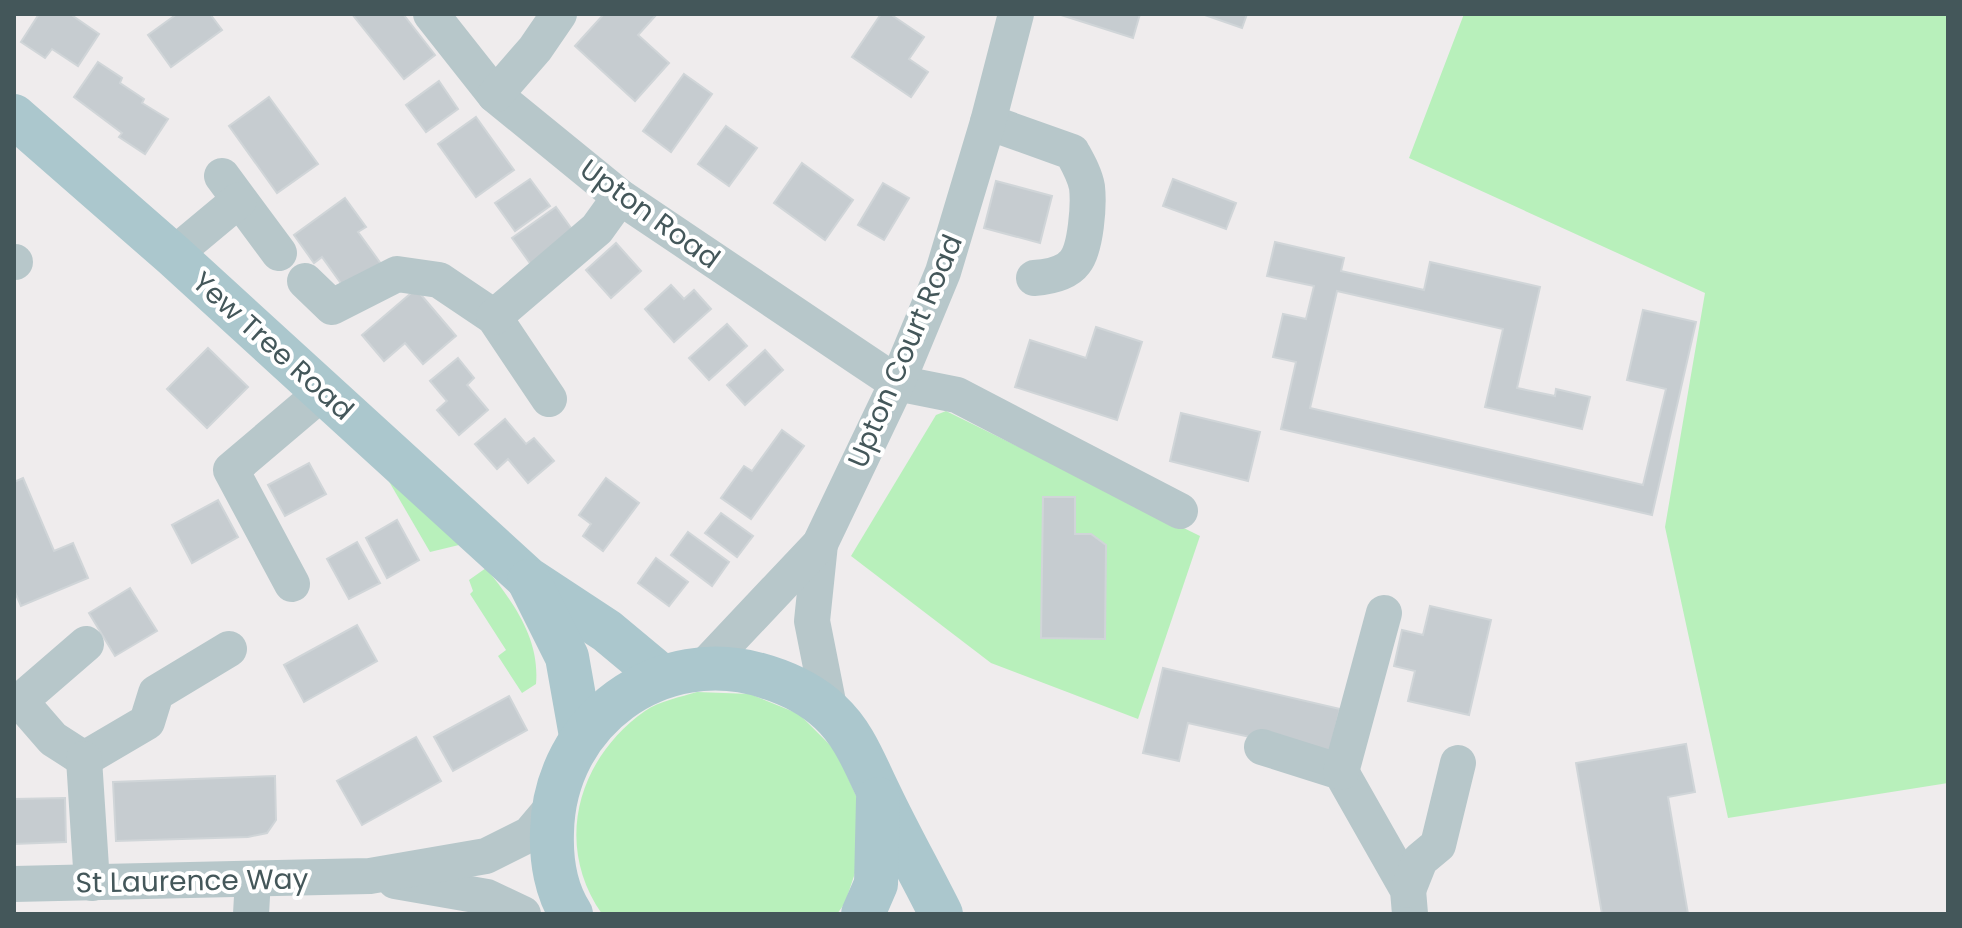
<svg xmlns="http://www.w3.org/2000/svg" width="1962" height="928" viewBox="0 0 1962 928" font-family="Poppins,sans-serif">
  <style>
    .green { fill: #b8f0bb }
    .building { fill: #c6ccd0; stroke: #d0d5d8; stroke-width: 2 }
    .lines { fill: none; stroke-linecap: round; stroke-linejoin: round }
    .minor { stroke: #b7c7ca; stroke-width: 36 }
    .major { stroke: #abc7cd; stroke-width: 44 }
    .labels { text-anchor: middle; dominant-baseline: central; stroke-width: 8; stroke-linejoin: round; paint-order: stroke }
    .street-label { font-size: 28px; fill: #44575a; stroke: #fff }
  </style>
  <rect width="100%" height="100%" fill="#efeced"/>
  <g class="green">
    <path d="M1464 14H1948V783L1728 818 1665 527 1705 293 1409 158Z"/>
    <path d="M946 411 1200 536 1138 719 991 663 851 556 936 415Z"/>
    <path d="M387 478 459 545 430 552Z"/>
    <path d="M486 568C513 602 540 638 536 684L522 693 498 656 506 650 470 594 473 591 469 580Z"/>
    <path d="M697 692 750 694 799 714 836 751 858 800 862 852 845 903 837 914H602C553 844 578 758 645 711 659 701 681 697 697 692Z"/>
  </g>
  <g class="building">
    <path d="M39 14H70L99 34 78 66 52 49 45 58 21 42Z"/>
    <path d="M177 14H210L222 30 171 67 148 35Z"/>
    <path d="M352 14H403L435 55 404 79Z"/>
    <path d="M604 14H657L638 35 669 63 635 101 575 46Z"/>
    <path d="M881 14H890L924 37 909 59 928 72 911 97 852 57Z"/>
    <path d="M1058 14H1140L1133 38Z"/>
    <path d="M1202 14H1247L1242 28Z"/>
    <path d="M98 62 122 78 120 83 144 99 142 103 168 119 145 154 119 137 122 133 74 97Z"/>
    <path d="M684 74 712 94 671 152 643 131Z"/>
    <path d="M439 81 458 109 426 132 406 105Z"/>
    <path d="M269 97 318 164 277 193 229 126Z"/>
    <path d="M476 117 514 170 476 197 438 144Z"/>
    <path d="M726 126 757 148 729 186 698 164Z"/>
    <path d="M802 163 853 200 825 240 774 203Z"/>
    <path d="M530 179 550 206 515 231 495 203Z"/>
    <path d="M1173 179 1236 203 1226 229 1163 206Z"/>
    <path d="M996 181 1052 196 1040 243 984 228Z"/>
    <path d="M883 183 909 198 884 240 858 225Z"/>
    <path d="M345 198 366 227 358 232 384 268 348 293 322 257 314 263 294 235Z"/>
    <path d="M556 207 576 235 532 266 512 238Z"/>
    <path d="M1275 242 1344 258 1341 271 1424 290 1430 262 1540 287 1517 388 1555 396 1556 389 1590 397 1582 429 1485 407 1503 329 1337 291 1310 408 1643 485 1666 389 1627 380 1643 310 1696 322 1652 515 1281 429 1296 362 1273 357 1283 314 1306 319 1314 286 1267 276Z"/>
    <path d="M616 243 641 271 611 298 586 270Z"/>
    <path d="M671 285 684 299 694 290 711 309 674 342 645 309Z"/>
    <path d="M416 289 456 336 423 364 405 343 384 361 362 335Z"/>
    <path d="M727 324 747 346 709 380 689 358Z"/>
    <path d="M1096 327 1142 342 1117 420 1015 387 1030 340 1086 358Z"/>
    <path d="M208 348 248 387 207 428 167 389Z"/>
    <path d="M765 350 783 370 745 405 727 385Z"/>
    <path d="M458 358 474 378 467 385 488 410 459 435 437 410 447 401 430 381Z"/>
    <path d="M1181 413 1260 432 1248 481 1170 461Z"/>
    <path d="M505 419 526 444 534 438 554 461 528 483 508 459 497 469 475 444Z"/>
    <path d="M782 430 804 446 751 519 721 498 744 466 752 471Z"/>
    <path d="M309 463 326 494 285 516 268 485Z"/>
    <path d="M23 478 54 551 73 543 88 578 21 606 14 590V482Z"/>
    <path d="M606 478 639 503 603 551 583 536 591 524 579 515Z"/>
    <path d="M1043 497H1075V534H1091L1106 545 1105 639 1041 638Z"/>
    <path d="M218 500 238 537 192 563 172 525Z"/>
    <path d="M721 513 753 536 737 557 705 533Z"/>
    <path d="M397 520 419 560 387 578 366 538Z"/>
    <path d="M688 532 729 562 712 586 671 555Z"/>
    <path d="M357 542 380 583 349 599 327 559Z"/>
    <path d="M656 558 688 582 669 606 638 583Z"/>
    <path d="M130 588 157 631 115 656 89 613Z"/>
    <path d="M1430 606 1491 620 1469 715 1408 701 1415 671 1394 666 1402 630 1423 635Z"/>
    <path d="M357 625 377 661 304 702 284 665Z"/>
    <path d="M1163 668 1340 709 1329 755 1188 723 1179 761 1143 753Z"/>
    <path d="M509 696 527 730 453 771 434 737Z"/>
    <path d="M416 737 441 781 362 825 337 781Z"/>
    <path d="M1686 744 1695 792 1668 797 1688 914H1602L1576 763Z"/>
    <path d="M275 776 276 820 267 833 248 837 116 841 113 782Z"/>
    <path d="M65 798 66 842 14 844V799Z"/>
  </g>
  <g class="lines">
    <g class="minor">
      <path d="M431 14 495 95 620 197 861 359 897 383 957 395 1180 511"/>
      <path d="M495 95 535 49 559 14"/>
      <path d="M988 122 1072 152C1078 163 1085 175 1087 187 1089 205 1086 248 1075 262 1066 274 1048 277 1034 278"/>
      <path d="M222 176 279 253"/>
      <path d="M173 255 239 200"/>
      <path d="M14 262H15"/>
      <path d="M305 281 332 307 397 274 439 280 494 317 549 399"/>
      <path d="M494 317 597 229 620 197"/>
      <path d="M820 544 812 621 830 712"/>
      <path d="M292 584 231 470 324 391"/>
      <path d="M86 644 20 701 53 739 84 759 147 722 156 693 229 649"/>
      <path d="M703 668 820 544 897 383 943 272 988 122 1016 14"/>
      <path d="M1262 747 1341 772 1408 890 1410 914"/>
      <path d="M84 759 92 883"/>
      <path d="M1341 772 1384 613"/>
      <path d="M395 881 487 897 523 914"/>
      <path d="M14 884 370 876 486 856 530 834 552 808"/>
      <path d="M1408 890 1420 860 1438 845 1458 763"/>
      <path d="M251 914 253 879"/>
    </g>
    <g class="major">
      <path d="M14 116 173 255 528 579 607 631 661 676"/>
      <path d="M529 581 567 657 581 736"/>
      <path d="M571 914C556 891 551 860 552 832 554 721 660 642 767 677 789 684 812 695 830 712 855 735 865 765 880 795 899 835 921 874 941 914"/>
      <path d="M863 914 876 884 878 799"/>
    </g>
  </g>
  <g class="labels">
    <g class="street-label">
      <text transform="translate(650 214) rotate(36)">Upton Road</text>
      <text transform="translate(273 346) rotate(42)">Yew Tree Road</text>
      <text transform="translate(905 351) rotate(-67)">Upton Court Road</text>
      <text transform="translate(192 881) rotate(-1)">St Laurence Way</text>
    </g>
  </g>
  <rect width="1962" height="928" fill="none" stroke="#44575a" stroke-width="32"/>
</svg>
